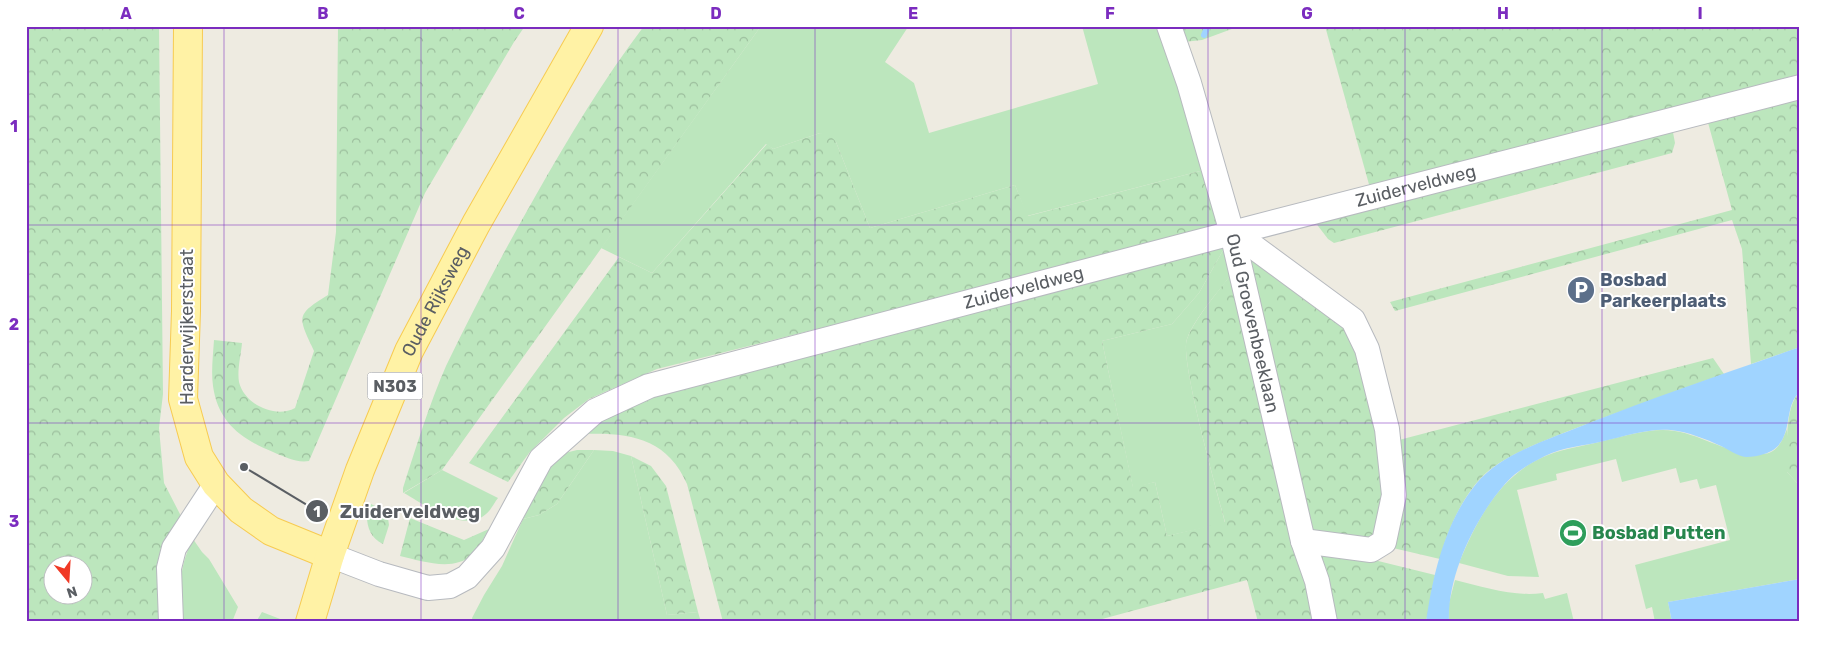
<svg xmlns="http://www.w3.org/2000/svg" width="1826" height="648" viewBox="0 0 1826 648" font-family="Rubik,sans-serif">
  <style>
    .grass { fill: #bce6bd }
    .forest { fill: url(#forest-crowns); fill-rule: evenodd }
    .water { fill: #a0d4ff }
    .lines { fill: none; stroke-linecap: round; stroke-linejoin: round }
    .stream { stroke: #a0d4ff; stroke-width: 6 }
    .minor-casing { stroke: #b7babf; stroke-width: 26 }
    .major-casing { stroke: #f7cb51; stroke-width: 30 }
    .minor { stroke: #fff; stroke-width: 24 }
    .major { stroke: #fff2a5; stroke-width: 28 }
    .grid { fill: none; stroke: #7b2cbf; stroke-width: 1; stroke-opacity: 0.55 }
    .labels { text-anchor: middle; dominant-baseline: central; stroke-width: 4; stroke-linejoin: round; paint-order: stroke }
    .shield { fill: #fff; stroke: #8c8e92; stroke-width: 1 }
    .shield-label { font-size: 16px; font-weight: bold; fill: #5a5e63 }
    .street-label { font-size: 18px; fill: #5a5e63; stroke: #fff }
    .service-label { font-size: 18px; font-weight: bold; fill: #4e5e75; stroke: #fff; text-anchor: start }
    .leisure-label { font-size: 18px; font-weight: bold; fill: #27864d; stroke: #fff; text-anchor: start }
    .leader { fill: none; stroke: #5a5e63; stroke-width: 2 }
    .callout-dot { fill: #5a5e63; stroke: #fff; stroke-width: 2 }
    .mark-label { font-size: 15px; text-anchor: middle; font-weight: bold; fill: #fff }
    .callout-label { font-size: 19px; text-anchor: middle; font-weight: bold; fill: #5a5e63; stroke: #fff; stroke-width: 4; stroke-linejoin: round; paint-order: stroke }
    .neatline { fill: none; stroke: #7b2cbf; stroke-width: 2 }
    .grid-label { font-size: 16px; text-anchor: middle; font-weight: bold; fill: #7b2cbf }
  </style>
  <defs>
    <pattern id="forest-crowns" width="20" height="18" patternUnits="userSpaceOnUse" patternTransform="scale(1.25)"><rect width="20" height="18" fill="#bce6bd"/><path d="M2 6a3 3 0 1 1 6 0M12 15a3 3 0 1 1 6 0" fill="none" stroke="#9cbe9d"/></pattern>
  </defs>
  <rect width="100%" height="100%" fill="#eeebe1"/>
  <g class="grass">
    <path d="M761 26H907L908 27 885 62 914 83 929 133 1098 84 1082 26H1159L1204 170 1027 216 1015 185 870 228 836 142 820 133 773 149 766 144 652 273 601 248Z"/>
    <path d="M1226 245 1232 273C1218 293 1195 317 1187 339 1179 358 1218 494 1225 523L1167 536 1155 482 1133 488 1102 341 1172 324 1199 293Z"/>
    <path d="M1787 429V472L1800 486V579L1668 602 1672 622H1655L1652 607 1646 609 1635 565 1730 540 1716 485 1700 489 1697 479 1680 483 1676 468 1622 482 1616 459 1556 474 1557 480 1517 490 1539 577 1508 576 1459 563C1477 519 1501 473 1548 455 1566 448 1585 446 1603 441 1625 436 1652 427 1675 431 1705 436 1731 456 1762 454 1777 454 1782 441 1787 429Z"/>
    <path d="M594 450 613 451 631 456 667 615 698 612 701 622H473L472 618 484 595 502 566 523 519 539 515 557 504Z"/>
    <path d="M442 470 498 498C494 503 491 510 486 514 463 534 425 505 404 493Z"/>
    <path d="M193 539 202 552 209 559 238 607 232 622H183C181 587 177 571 193 539Z"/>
    <path d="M1455 580C1484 587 1513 597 1543 593L1545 599 1567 593 1574 622H1449L1448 607Z"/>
    <path d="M262 612 288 622H256Z"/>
  </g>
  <g class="forest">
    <path d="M26 26H159L163 394 159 428 164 483 182 518 161 622H26ZM52 566H82V596H52Z"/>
    <path d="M338 26H525L514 42 425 193 309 461C296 463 285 457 273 452 241 439 218 422 213 386 211 372 213 355 214 340L242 343C241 355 237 370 239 382 244 404 275 419 295 408L314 351C298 317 295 315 328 295L336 232Z"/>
    <path d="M644 26H761L442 470 403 493V488C416 447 429 405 446 366 474 308 504 251 536 195 569 137 603 80 644 26Z"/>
    <path d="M1178 26H1240L1202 40 1184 42Z"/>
    <path d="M1325 26H1800V74L1370 188Z"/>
    <path d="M1800 95V347L1751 364 1742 249 1732 220 1395 311 1390 302 1732 210 1707 119Z"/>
    <path d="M1672 127 1675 143 1672 153 1334 243 1328 239 1315 222Z"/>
    <path d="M820 133C828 134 831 136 836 142L870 228 1015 185 1028 216 1204 170 1222 225 1016 279 657 369 589 399 564 418 529 453 508 482 469 463 619 257 652 273 767 144 773 149Z"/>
    <path d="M1226 245 1199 293 1172 324 1102 341 1133 487 1155 482 1167 536 1225 522C1218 494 1179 358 1187 339 1195 318 1218 292 1232 273L1295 556 1310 594 1316 622H1258L1247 580 1091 622H723L687 484C667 437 627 432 581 434L617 407 660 388Z"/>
    <path d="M1246 247 1351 323 1381 437 1385 493 1372 543 1309 535Z"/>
    <path d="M1713 358 1724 374C1673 392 1621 411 1571 430 1546 440 1506 455 1486 473 1464 493 1447 530 1440 559L1393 548C1398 513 1407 475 1399 440Z"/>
    <path d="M1800 392V486L1787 472C1787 453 1784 405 1800 392Z"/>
    <path d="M577 450H594L557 504 539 515 523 519 549 460 553 456Z"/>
    <path d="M631 456 651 466 666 486 698 612 667 615Z"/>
    <path d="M371 504 387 512 389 525 383 544C368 537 365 521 368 506Z"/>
    <path d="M410 518 464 540 489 529C484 537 479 548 472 555 453 572 422 561 400 556Z"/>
    <path d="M1313 552 1362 557 1435 575 1426 622H1335Z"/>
  </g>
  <g class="water">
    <path d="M1800 347V392C1781 407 1797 444 1764 454 1759 456 1752 457 1746 457 1738 456 1729 450 1721 446 1706 439 1688 432 1671 430 1649 428 1625 436 1604 441 1584 446 1563 447 1545 456 1531 463 1515 472 1505 484 1475 518 1447 576 1449 622H1426C1433 574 1445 522 1476 484 1501 453 1553 438 1589 423 1658 396 1729 372 1800 347Z"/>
    <path d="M1800 579V622H1672L1668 602Z"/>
  </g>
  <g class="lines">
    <path class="stream" d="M1204 35 1208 26"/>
    <defs>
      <g id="minor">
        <path id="s1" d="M1169 26 1189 83 1232 233 1303 541 1317 581 1325 622"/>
        <path d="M1232 233 1247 242 1353 320 1367 349 1387 429 1394 495 1384 542 1371 550 1303 541"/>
        <path id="s2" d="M330 555 379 574 428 588 450 586 467 577 493 548 541 459 595 411 649 386 1232 233 1800 87"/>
        <path d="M171 622 169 568 174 548 216 484"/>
      </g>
      <g id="major">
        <path d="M188 26 186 311 183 399 199 457 216 484 241 510 271 531 330 555"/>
        <path id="s3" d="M310 622 330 555 360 470 409 351 476 224 589 26"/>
      </g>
    </defs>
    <use href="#minor" class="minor-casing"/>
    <use href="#major" class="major-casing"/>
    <use href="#minor" class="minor"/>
    <use href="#major" class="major"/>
  </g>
  <path class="grid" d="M224 26V622M421 26V622M618 26V622M815 26V622M1011 26V622M1208 26V622M1405 26V622M1602 26V622M26 225H1800M26 423H1800"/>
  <defs>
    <symbol id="parking-disc" viewBox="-11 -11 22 22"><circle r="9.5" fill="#5c6f8a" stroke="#fff"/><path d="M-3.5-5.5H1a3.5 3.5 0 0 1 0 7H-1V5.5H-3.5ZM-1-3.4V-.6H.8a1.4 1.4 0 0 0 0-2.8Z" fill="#fff"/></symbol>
    <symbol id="stadium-disc" viewBox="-11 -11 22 22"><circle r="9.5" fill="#2e9e5b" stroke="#fff"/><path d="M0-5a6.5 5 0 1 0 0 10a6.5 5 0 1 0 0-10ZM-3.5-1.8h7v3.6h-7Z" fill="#fff"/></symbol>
  </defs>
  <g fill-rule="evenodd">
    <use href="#parking-disc" x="1565" y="274" width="32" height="32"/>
    <use href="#stadium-disc" x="1557" y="517" width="32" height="32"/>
  </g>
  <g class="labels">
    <rect class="shield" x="367.5" y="372.5" width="55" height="27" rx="4"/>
    <g class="shield-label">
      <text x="395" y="386">N303</text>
    </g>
    <g class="street-label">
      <text stroke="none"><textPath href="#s2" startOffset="1209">Zuiderveldweg</textPath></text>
      <text stroke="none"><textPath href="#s2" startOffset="804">Zuiderveldweg</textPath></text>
      <text stroke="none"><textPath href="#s3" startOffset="345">Oude Rijksweg</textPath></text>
      <text stroke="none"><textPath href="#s1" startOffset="309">Oud Groevenbeeklaan</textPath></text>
      <text transform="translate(187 327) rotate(-90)">Harderwijkerstraat</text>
    </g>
    <g class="service-label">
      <text x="1600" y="280">Bosbad<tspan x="1600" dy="21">Parkeerplaats</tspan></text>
    </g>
    <g class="leisure-label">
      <text x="1592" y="533">Bosbad Putten</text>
    </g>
  </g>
  <path class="leader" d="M244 467L317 511"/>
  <g class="callout-dot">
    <circle cx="244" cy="467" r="5"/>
    <circle cx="317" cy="511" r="12"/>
  </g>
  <g class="mark-label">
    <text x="317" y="517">1</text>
  </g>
  <g class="callout-label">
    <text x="410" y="518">Zuiderveldweg</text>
  </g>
  <rect width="1826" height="648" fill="none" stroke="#ffffff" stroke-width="55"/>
  <g transform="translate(68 580) rotate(162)"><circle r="24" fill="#ffffff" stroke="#bdbfc1"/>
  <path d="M0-4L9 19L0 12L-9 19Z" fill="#f03925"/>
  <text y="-8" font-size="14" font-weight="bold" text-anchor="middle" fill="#5a5e63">N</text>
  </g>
  <rect x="28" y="28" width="1770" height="592" class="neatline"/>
  <g class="grid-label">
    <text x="126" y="19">A</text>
    <text x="323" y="19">B</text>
    <text x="519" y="19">C</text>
    <text x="716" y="19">D</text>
    <text x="913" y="19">E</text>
    <text x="1110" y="19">F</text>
    <text x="1307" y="19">G</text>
    <text x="1503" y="19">H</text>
    <text x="1700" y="19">I</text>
    <text x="14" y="132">1</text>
    <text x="14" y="330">2</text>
    <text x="14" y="527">3</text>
  </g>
</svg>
